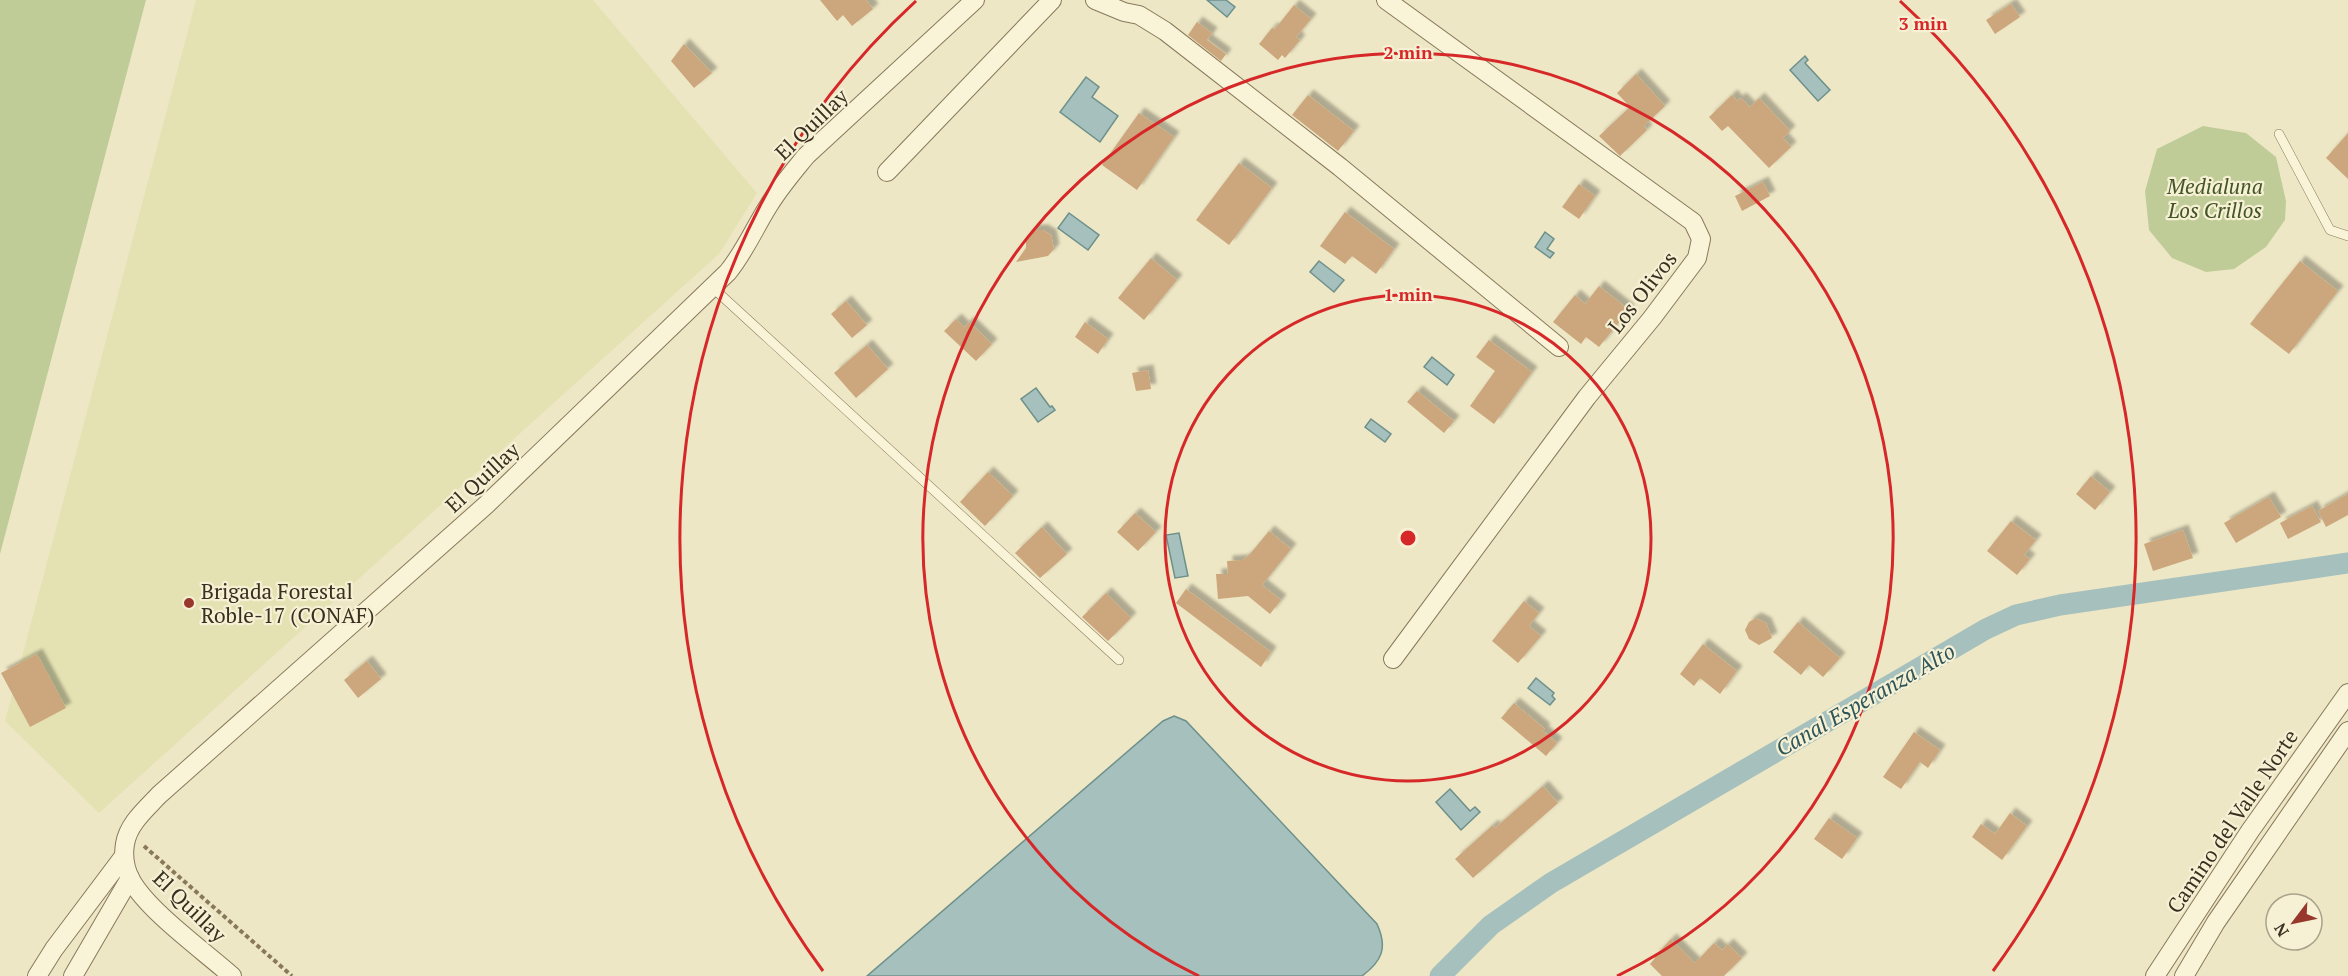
<svg xmlns="http://www.w3.org/2000/svg" width="2348" height="976" viewBox="0 0 2348 976" font-family="'PT Serif',serif">
  <style>
    .farmland { fill: #e4e2b2 }
    .green { fill: #c0cc98 }
    .water { fill: #a6c1bd; stroke: #6d908b; stroke-width: 1.5 }
    .lines { fill: none; stroke-linecap: round; stroke-linejoin: round }
    .canal { stroke: #a6c1bd; stroke-width: 21 }
    .building { fill: #cca67b; filter: url(#shadow) }
    .lane-casing { stroke: #89795b; stroke-width: 10 }
    .street-casing { stroke: #89795b; stroke-width: 20 }
    .path { stroke: #89795b; stroke-width: 4; stroke-dasharray: 4.5 3; stroke-linecap: butt }
    .lane { stroke: #f9f3d8; stroke-width: 9 }
    .street { stroke: #f9f3d8; stroke-width: 18 }
    .ring { fill: none; stroke: #d62828; stroke-width: 3 }
    .poi-dot { fill: #98372b; stroke: #f6f0d4; stroke-width: 2 }
    .labels { text-anchor: middle; dominant-baseline: central; stroke-width: 4.5; stroke-linejoin: round; paint-order: stroke }
    .street-label { font-size: 21px; fill: #392f1f; stroke: #f6f0d4 }
    .park-label { font-size: 21px; font-style: italic; fill: #435525; stroke: #f6f0d4 }
    .poi-label { font-size: 21px; fill: #392f1f; stroke: #f6f0d4; text-anchor: start }
    .water-label { font-size: 22px; font-style: italic; fill: #2e5659; stroke: #f6f0d4 }
    .centre { fill: #d62828; stroke: #f6f0d4; stroke-width: 3 }
    .ring-label { font-size: 18px; text-anchor: middle; font-weight: bold; fill: #d62828; stroke: #f6f0d4; stroke-width: 4.5; stroke-linejoin: round; paint-order: stroke }
  </style>
  <defs>
    <filter id="shadow"><feDropShadow dx="5.5" dy="-5.5" stdDeviation="1.5" flood-color="#0004"/></filter>
  </defs>
  <rect width="100%" height="100%" fill="#eee7c5"/>
  <path class="farmland" d="M196 0H593L757 193 719 254 99 813 5 721Z"/>
  <g class="green">
    <path d="M0 0H146L0 554Z"/>
    <path d="M2203 126 2246 133 2276 157 2286 201 2285 220 2266 247 2234 269 2206 272 2172 258 2149 230 2145 191 2157 149Z"/>
  </g>
  <g class="water">
    <path d="M1207 0H1226L1235 7 1227 17Z"/>
    <path d="M1805 56 1808 60 1805 63 1830 90 1818 101 1790 70Z"/>
    <path d="M1086 77 1099 87 1092 97 1118 116 1100 142 1060 112Z"/>
    <path d="M1069 213 1099 235 1088 250 1058 228Z"/>
    <path d="M1545 232 1554 239 1547 249 1554 253 1550 258 1535 247Z"/>
    <path d="M1319 261 1344 280 1334 292 1310 272Z"/>
    <path d="M1432 357 1454 375 1447 385 1424 367Z"/>
    <path d="M1036 388 1050 407 1052 406 1055 410 1038 422 1021 399Z"/>
    <path d="M1371 419 1391 434 1385 442 1365 427Z"/>
    <path d="M1179 533 1188 576 1175 578 1166 535Z"/>
    <path d="M1536 678 1554 693 1552 696 1555 699 1550 705 1528 688Z"/>
    <path d="M1174 716 1186 721 1377 924C1388 948 1382 961 1362 976H867L1163 721Z"/>
    <path d="M1450 789 1470 811 1475 807 1480 812 1461 830 1436 802Z"/>
  </g>
  <g class="lines">
    <path class="canal" d="M1440 976 1491 925 1551 883 1986 629 2016 615 2060 605 2348 563"/>
  </g>
  <g class="building">
    <path d="M820 0H866L873 9 852 26 843 15 837 21Z"/>
    <path d="M2011 4 2020 17 1995 34 1986 20Z"/>
    <path d="M1294 5 1311 19 1296 37 1300 40 1285 58 1282 55 1278 60 1259 44 1272 28 1275 29Z"/>
    <path d="M1197 22 1212 33 1207 40 1226 54 1221 61 1188 35Z"/>
    <path d="M684 44 712 73 694 88 671 61Z"/>
    <path d="M1636 74 1665 106 1644 126 1647 130 1620 156 1599 136 1630 107 1617 93Z"/>
    <path d="M1308 95 1354 131 1338 151 1292 115Z"/>
    <path d="M1732 95 1737 101 1741 98 1750 107 1759 98 1790 131 1783 138 1791 147 1769 168 1728 126 1722 131 1709 117Z"/>
    <path d="M1139 113 1174 137 1137 190 1102 165Z"/>
    <path d="M2348 133V179L2326 158Z"/>
    <path d="M1239 163 1272 188 1229 245 1196 220Z"/>
    <path d="M1763 182 1770 196 1742 211 1735 196Z"/>
    <path d="M1579 184 1595 196 1579 219 1562 207Z"/>
    <path d="M1345 212 1394 249 1376 274 1352 256 1345 264 1320 246Z"/>
    <path d="M1033 230H1043L1051 235 1054 249 1048 256 1016 262 1026 248V238Z"/>
    <path d="M1151 258 1177 280 1144 320 1118 298Z"/>
    <path d="M2300 261 2338 291 2289 354 2250 324Z"/>
    <path d="M1599 286 1629 310 1599 347 1586 337 1581 344 1553 322 1575 295 1585 304Z"/>
    <path d="M846 301 867 325 852 338 831 314Z"/>
    <path d="M956 319 964 327 969 322 992 344 976 361 944 331Z"/>
    <path d="M1085 322 1108 339 1098 354 1075 337Z"/>
    <path d="M1489 340 1532 372 1494 424 1470 406 1495 371 1476 357Z"/>
    <path d="M867 345 888 369 856 398 834 373Z"/>
    <path d="M1148 370 1151 389 1136 391 1132 373Z"/>
    <path d="M1417 391 1454 421 1444 433 1407 402Z"/>
    <path d="M988 472 1013 496 985 526 960 502Z"/>
    <path d="M2091 476 2110 492 2095 510 2076 494Z"/>
    <path d="M2348 494V515L2326 527 2318 511Z"/>
    <path d="M2269 497 2281 517 2236 543 2224 523Z"/>
    <path d="M2312 506 2321 522 2288 539 2280 523Z"/>
    <path d="M1135 513 1156 532 1138 551 1117 532Z"/>
    <path d="M2011 521 2036 540 2024 555 2030 559 2017 575 1987 551Z"/>
    <path d="M1042 527 1067 554 1040 578 1015 553Z"/>
    <path d="M2183 530 2193 558 2153 571 2144 544Z"/>
    <path d="M1269 531 1291 549 1262 585 1281 600 1270 614 1248 596 1218 599 1216 574H1228L1227 561 1243 560 1250 554Z"/>
    <path d="M1186 589 1271 652 1261 667 1176 603Z"/>
    <path d="M1106 593 1131 618 1108 641 1082 617Z"/>
    <path d="M1524 601 1539 613 1529 626 1541 636 1518 663 1492 641Z"/>
    <path d="M1756 618 1766 623 1772 638 1759 645 1749 639 1745 630 1749 622Z"/>
    <path d="M1798 622 1840 658 1823 677 1809 665 1801 675 1773 652Z"/>
    <path d="M1703 644 1737 671 1720 694 1700 678 1694 686 1680 674Z"/>
    <path d="M37 654 66 708 30 727 1 673Z"/>
    <path d="M367 661 381 679 358 698 344 680Z"/>
    <path d="M1514 703 1545 729 1543 731 1557 743 1546 756 1501 718Z"/>
    <path d="M1914 732 1940 750 1928 768 1920 762 1901 789 1883 777Z"/>
    <path d="M1543 786 1558 803 1473 878 1455 859 1493 825 1495 828Z"/>
    <path d="M2010 813 2027 826 2002 860 1972 837 1981 824 1995 834Z"/>
    <path d="M1829 818 1857 838 1842 859 1814 839Z"/>
    <path d="M1671 939 1695 963 1714 943 1722 950 1728 944 1742 958 1724 976H1662L1650 964 1655 958 1654 957Z"/>
  </g>
  <g class="lines">
    <defs>
      <g id="lane">
        <path d="M2279 134 2330 230 2348 236"/>
        <path d="M712 287 1119 660"/>
      </g>
      <g id="street">
        <path d="M1095 0 1124 12 1139 15 1165 31 1340 167 1559 347"/>
        <path d="M1386 0 1693 222 1701 239 1697 258 1652 318 1587 397 1393 659"/>
        <path d="M887 172 1052 0"/>
        <path d="M37 976 54 949 124 856"/>
        <path d="M73 976 130 878"/>
        <path d="M232 976C204 951 148 911 131 880 125 869 123 856 125 844 128 824 146 809 159 795L486 505 728 272C745 251 755 227 769 205 780 187 793 172 806 156L975 0"/>
        <path d="M2155 976 2250 831 2348 693"/>
        <path d="M2184 976 2216 922 2348 731"/>
      </g>
    </defs>
    <use href="#lane" class="lane-casing"/>
    <use href="#street" class="street-casing"/>
    <path class="path" d="M144 846 292 976"/>
    <use href="#lane" class="lane"/>
    <use href="#street" class="street"/>
  </g>
  <g class="ring">
    <circle cx="1408" cy="538" r="243"/>
    <path d="M1199 976A485 485 0 1 1 1617 976"/>
    <path d="M823 971A728 728 0 0 1 916 1M1900 1A728 728 0 0 1 1993 971"/>
  </g>
  <circle class="poi-dot" cx="189" cy="603" r="6"/>
  <g class="labels">
    <g class="street-label">
      <text transform="translate(811 124) rotate(-44)">El Quillay</text>
      <text transform="translate(1642 292) rotate(-52)">Los Olivos</text>
      <text transform="translate(482 477) rotate(-43)">El Quillay</text>
      <text transform="translate(2232 821) rotate(-56)">Camino del Valle Norte</text>
      <text transform="translate(190 906) rotate(44)">El Quillay</text>
    </g>
    <g class="park-label">
      <text x="2215" y="186">Medialuna<tspan x="2215" dy="24">Los Crillos</tspan></text>
    </g>
    <g class="poi-label">
      <text x="201" y="591">Brigada Forestal<tspan x="201" dy="24">Roble-17 (CONAF)</tspan></text>
    </g>
    <g class="water-label">
      <text transform="translate(1865 699) rotate(-30)">Canal Esperanza Alto</text>
    </g>
  </g>
  <circle cx="1408" cy="538" r="9" class="centre"/>
  <g class="ring-label">
    <text x="1923" y="30">3 min</text>
    <text x="1408" y="59">2 min</text>
    <text x="1408" y="301">1 min</text>
  </g>
  <g transform="translate(2294 922) rotate(238)"><circle r="28" fill="#f6f0d4" stroke="#aaa38c" stroke-width="1.5"/>
  <path d="M0-4.5L10 22L0 15L-10 22Z" fill="#98372b"/>
  <text y="-9" font-size="16" font-weight="bold" text-anchor="middle" fill="#392f1f">N</text>
  </g>
</svg>
